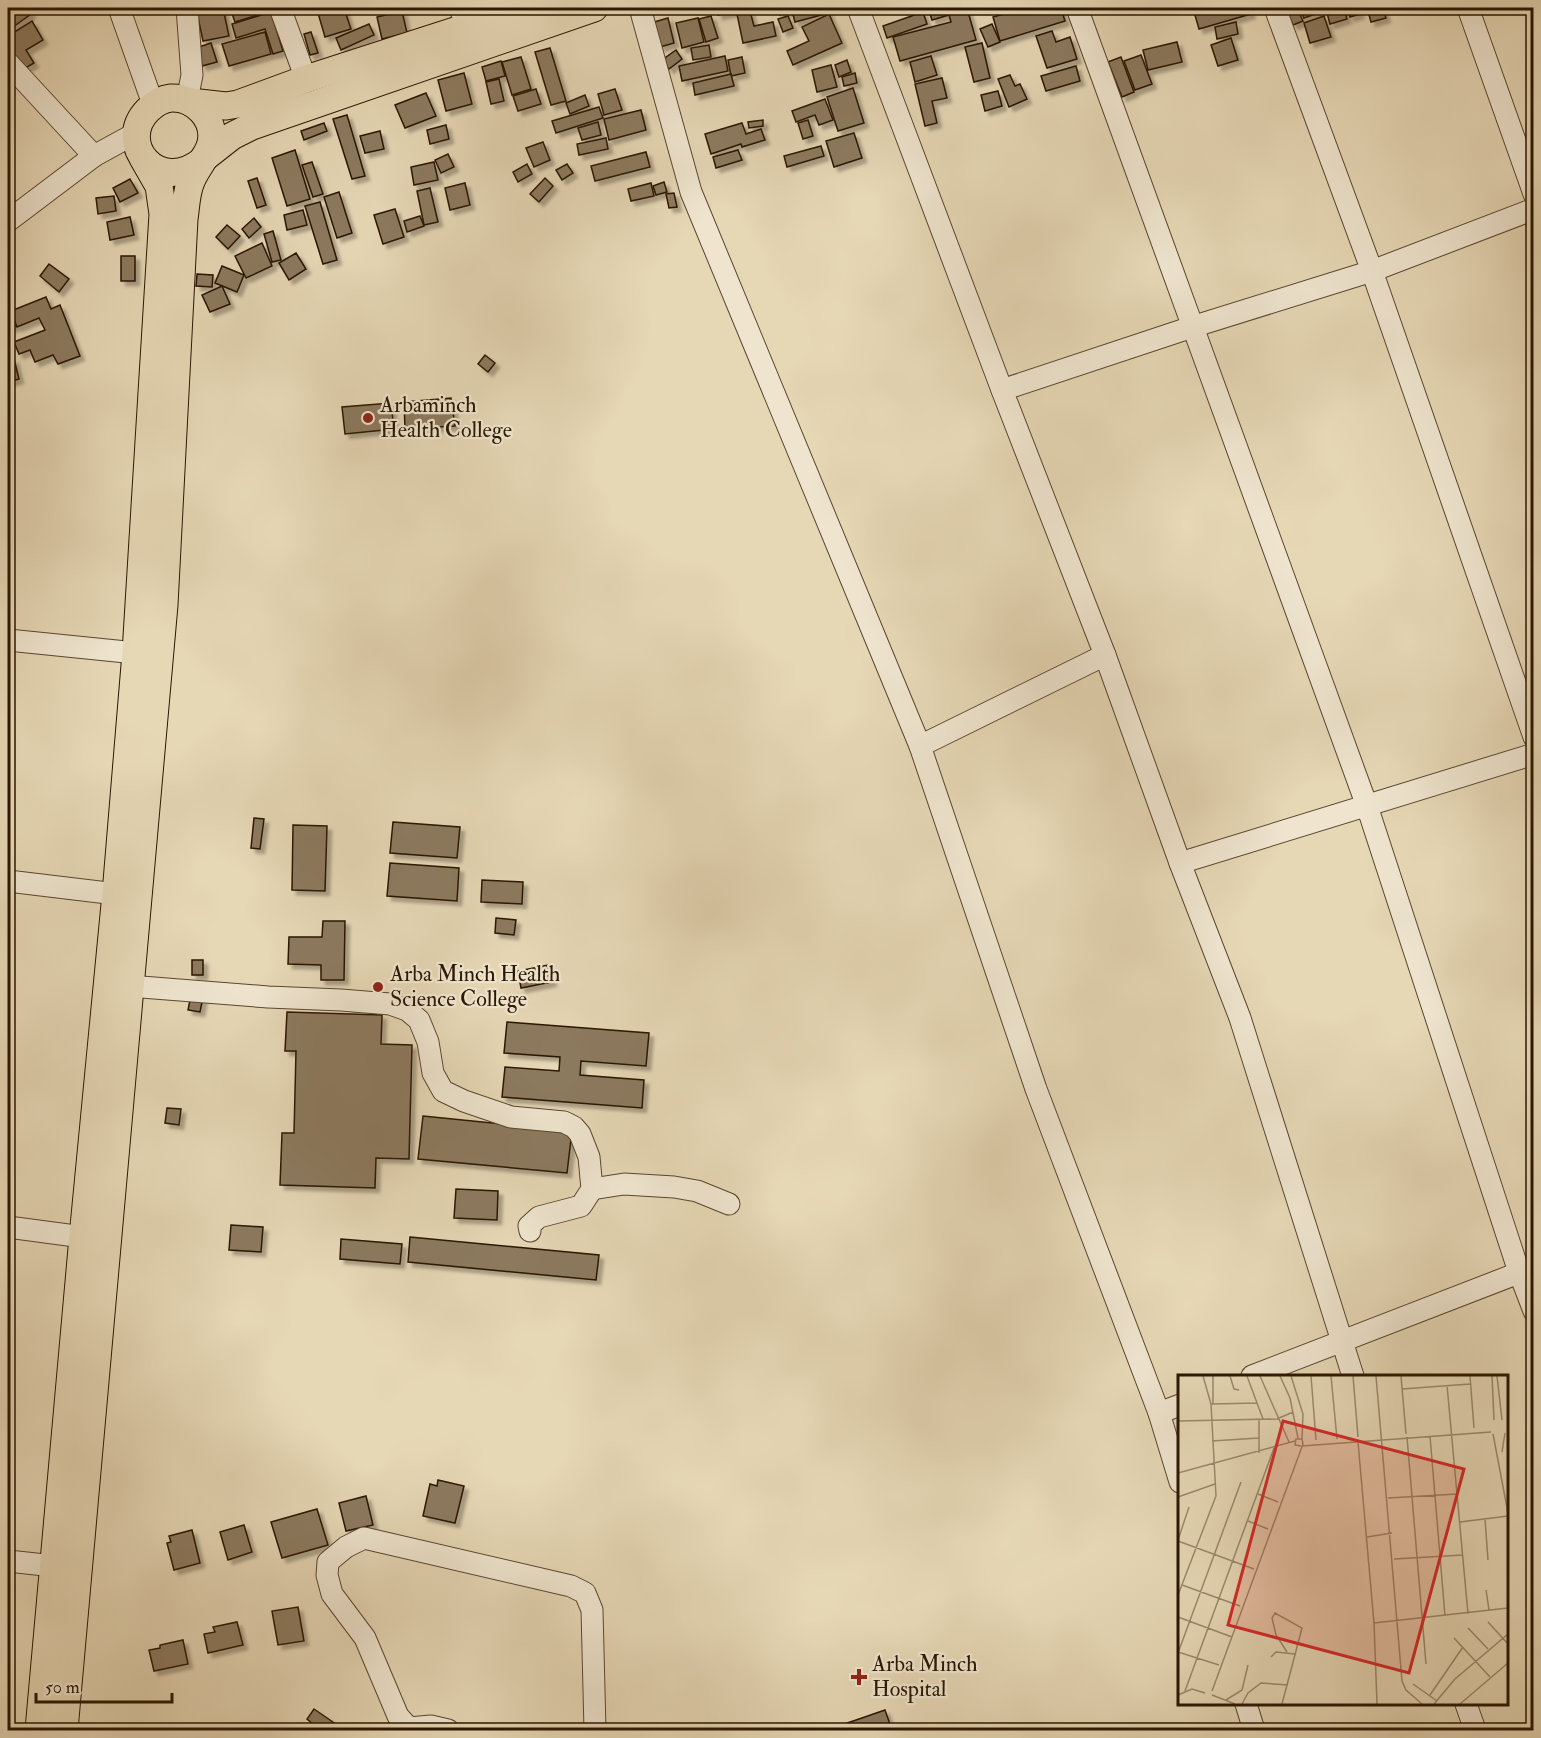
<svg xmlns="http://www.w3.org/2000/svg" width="1541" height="1738" viewBox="0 0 1541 1738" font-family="'IM FELL Double Pica',serif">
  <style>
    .building { fill: #8c7a5f; stroke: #2a1601; stroke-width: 1.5; filter: url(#shadow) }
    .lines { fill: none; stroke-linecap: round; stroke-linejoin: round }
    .minor-casing { stroke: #59462e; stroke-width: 23 }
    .major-casing { stroke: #2a1601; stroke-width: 29 }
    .minor { stroke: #efe5cf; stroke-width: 21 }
    .major { stroke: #e6d7b5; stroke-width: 27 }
    .poi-dot { fill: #8f2418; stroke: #efe5cf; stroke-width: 2 }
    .labels { text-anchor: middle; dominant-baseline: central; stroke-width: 4.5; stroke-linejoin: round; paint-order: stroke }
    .poi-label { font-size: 22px; fill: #2a1601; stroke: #efe5cf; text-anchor: start }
    .inset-road { fill: none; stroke: #9b8a6d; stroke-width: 1.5 }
    .view { fill: #d62828; fill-opacity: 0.15; stroke: #d62828; stroke-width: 3 }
    .inset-edge { fill: none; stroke: #2a1601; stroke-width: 3 }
  </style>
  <defs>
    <filter id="shadow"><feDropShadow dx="4.5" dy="4.5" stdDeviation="1.5" flood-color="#0004"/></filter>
  </defs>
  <rect width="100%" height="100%" fill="#e6d7b5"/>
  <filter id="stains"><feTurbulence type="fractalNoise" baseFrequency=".00333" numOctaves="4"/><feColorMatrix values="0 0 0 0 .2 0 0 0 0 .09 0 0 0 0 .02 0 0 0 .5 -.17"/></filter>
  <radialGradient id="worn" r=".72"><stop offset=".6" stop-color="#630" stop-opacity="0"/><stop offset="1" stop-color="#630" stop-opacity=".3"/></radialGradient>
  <g class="building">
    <path d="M8 8H27L31 14 13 27 8 20Z"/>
    <path d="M196 8H223L229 36 203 41Z"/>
    <path d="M230 8H256L258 15 235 22Z"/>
    <path d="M336 8H344L351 29 325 37 318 13Z"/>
    <path d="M717 8H733L734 12 718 15Z"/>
    <path d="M777 8H797L780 15Z"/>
    <path d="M806 8H827L829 13 795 22 792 11Z"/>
    <path d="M928 8H967L976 40 900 61 893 37 951 22 949 15 932 20Z"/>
    <path d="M1025 8H1061L1065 21 1000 41 993 17Z"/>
    <path d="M1222 8H1249L1251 14 1199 29 1195 15Z"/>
    <path d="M1300 8H1319L1321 12 1304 18Z"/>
    <path d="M1344 8 1347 19 1330 24 1327 13Z"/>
    <path d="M1347 8H1357L1360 14 1350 17Z"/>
    <path d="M1367 8H1383L1386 18 1371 22Z"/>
    <path d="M1298 10 1303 21 1293 25 1288 14Z"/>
    <path d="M402 11 407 33 382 39 377 17Z"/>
    <path d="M750 11 754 26 773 22 776 36 743 43 737 14Z"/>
    <path d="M271 12 283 51 273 54 265 29 236 38 232 24Z"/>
    <path d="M923 12 927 24 887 38 883 26Z"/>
    <path d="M829 14 842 43 793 65 787 51 809 41 802 27Z"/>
    <path d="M711 16 718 38 706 42 699 19Z"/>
    <path d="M788 16 793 28 783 32 778 19Z"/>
    <path d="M1324 16 1331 37 1310 43 1304 23Z"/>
    <path d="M668 18 674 43 660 47 654 22Z"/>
    <path d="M698 18 704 42 682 48 676 23Z"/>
    <path d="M32 21 43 40 26 50 34 63 22 70 8 46V36Z"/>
    <path d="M1236 22 1238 34 1217 39 1215 27Z"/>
    <path d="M369 24 374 35 341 50 336 38Z"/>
    <path d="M992 24 1000 42 988 47 980 29Z"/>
    <path d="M1052 31 1056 42 1070 37 1077 59 1047 68 1036 36Z"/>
    <path d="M265 32 271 54 229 66 222 44Z"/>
    <path d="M311 32 318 53 310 55 304 34Z"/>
    <path d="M1231 38 1238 60 1218 66 1211 45Z"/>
    <path d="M1177 42 1182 62 1148 70 1143 50Z"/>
    <path d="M211 43 217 62 202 66 196 48Z"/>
    <path d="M982 43 990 78 974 82 965 47Z"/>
    <path d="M709 45 711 57 693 60 691 48Z"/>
    <path d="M550 48 566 101 551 105 535 52Z"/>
    <path d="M676 50 682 59 669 69 662 60Z"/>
    <path d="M1141 55 1152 84 1135 90 1124 61Z"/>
    <path d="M725 56 728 71 682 81 679 66Z"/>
    <path d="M931 56 937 75 915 82 910 62Z"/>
    <path d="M521 57 531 89 512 95 502 62Z"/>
    <path d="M742 57 745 73 731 76 728 60Z"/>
    <path d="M1121 57 1134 92 1122 97 1108 62Z"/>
    <path d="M847 60 851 72 839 77 835 65Z"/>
    <path d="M501 61 505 76 486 81 482 67Z"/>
    <path d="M831 65 837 87 817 92 812 70Z"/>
    <path d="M1076 66 1080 81 1046 91 1041 76Z"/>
    <path d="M464 73 472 104 446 111 438 80Z"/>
    <path d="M855 73 857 83 844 86 842 77Z"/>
    <path d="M731 74 734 86 695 95 693 83Z"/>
    <path d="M1010 75 1015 86 1020 84 1027 99 1009 107 998 79Z"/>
    <path d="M942 78 947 98 932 101 937 123 925 126 915 84Z"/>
    <path d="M499 79 504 101 491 104 486 82Z"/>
    <path d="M853 88 864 123 838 131 827 97Z"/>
    <path d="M536 89 541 104 518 111 513 96Z"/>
    <path d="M615 89 622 110 604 115 598 94Z"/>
    <path d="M998 91 1002 106 985 111 981 95Z"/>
    <path d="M426 93 436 116 405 128 395 105Z"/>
    <path d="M585 95 589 106 570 114 566 103Z"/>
    <path d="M825 99 833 120 819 125 815 115 796 122 792 111Z"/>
    <path d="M599 107 603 118 556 133 552 121Z"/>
    <path d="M641 110 646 130 609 140 604 119Z"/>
    <path d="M347 115 365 176 352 179 333 119Z"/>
    <path d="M763 120V126L749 128 748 122Z"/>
    <path d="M808 120 813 136 803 139 798 123Z"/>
    <path d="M598 122 601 135 582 140 578 128Z"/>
    <path d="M324 123 327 131 304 140 301 131Z"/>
    <path d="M742 123 746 134 761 129 765 140 742 147 741 144 711 154 705 134Z"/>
    <path d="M446 125 449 139 430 144 427 130Z"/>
    <path d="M380 131 384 149 365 153 360 136Z"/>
    <path d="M854 133 862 158 834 167 826 141Z"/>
    <path d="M606 138 608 149 579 155 577 144Z"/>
    <path d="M543 142 550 160 534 167 526 148Z"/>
    <path d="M821 146 824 156 787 167 784 156Z"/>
    <path d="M295 150 310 199 287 206 272 158Z"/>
    <path d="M738 150 742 160 716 168 713 157Z"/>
    <path d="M646 152 650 167 595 181 591 166Z"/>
    <path d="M448 154 454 167 441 173 435 160Z"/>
    <path d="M312 162 323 194 313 197 302 165Z"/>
    <path d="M434 162 438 180 414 185 411 167Z"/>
    <path d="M527 164 532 174 518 182 513 172Z"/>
    <path d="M567 164 573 173 562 180 556 170Z"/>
    <path d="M257 178 266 205 257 208 248 181Z"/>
    <path d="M545 178 553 186 539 202 530 194Z"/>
    <path d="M130 179 138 193 120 202 113 188Z"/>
    <path d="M664 182 667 192 656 195 653 186Z"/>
    <path d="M465 183 470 205 450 210 445 188Z"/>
    <path d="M651 183 654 196 631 201 628 189Z"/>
    <path d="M430 188 438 222 424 225 417 191Z"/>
    <path d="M339 192 352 233 337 238 324 197Z"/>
    <path d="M674 193 677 207 669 208 666 194Z"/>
    <path d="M114 196 116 211 98 214 96 198Z"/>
    <path d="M320 202 337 260 323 264 305 206Z"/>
    <path d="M395 209 404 237 383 244 374 215Z"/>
    <path d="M303 210 307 225 287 230 284 215Z"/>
    <path d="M420 216 424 226 407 232 404 221Z"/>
    <path d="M130 217 134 235 110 240 107 222Z"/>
    <path d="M254 218 261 227 249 238 242 229Z"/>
    <path d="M227 225 240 236 228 249 216 237Z"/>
    <path d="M273 231 281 260 272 262 264 234Z"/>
    <path d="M262 243 272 266 246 278 235 256Z"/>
    <path d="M296 253 306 269 289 280 279 263Z"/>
    <rect x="121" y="256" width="14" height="25"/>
    <path d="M49 264 69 279 59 292 40 276Z"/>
    <path d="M222 266 244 275 237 292 215 283Z"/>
    <path d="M197 274 213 275 212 287 196 286Z"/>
    <path d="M222 286 230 304 210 312 202 295Z"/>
    <path d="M46 297 51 309 60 305 80 356 58 364 53 355 35 362 30 350 19 354 14 342 45 330 39 318 17 327 11 311Z"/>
    <path d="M11 318 15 326 8 329V319Z"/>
    <path d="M485 355 495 363 488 372 478 364Z"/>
    <path d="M14 359 19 379 8 382V361Z"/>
    <path d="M451 398 455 426 405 429 404 402Z"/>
    <path d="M391 403 394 429 345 434 342 407Z"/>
    <path d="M254 818 264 819 260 849 251 848Z"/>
    <path d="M393 822 460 827 457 858 390 853Z"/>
    <path d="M293 825 327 826 325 891 292 890Z"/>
    <path d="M390 863 459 868 457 901 387 896Z"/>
    <path d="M482 880 523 882 522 904 481 902Z"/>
    <path d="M496 918 516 920 514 935 495 933Z"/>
    <path d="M323 921H345L344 980H321V965L288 964 289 937H322Z"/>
    <rect x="192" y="960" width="11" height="15"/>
    <path d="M549 965 552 982 521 988 518 971Z"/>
    <path d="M191 995 203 997 200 1012 188 1010Z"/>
    <path d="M287 1012 382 1015 381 1044 412 1045 409 1159 376 1158 375 1188 280 1185 282 1133H294L296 1051H285Z"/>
    <path d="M507 1022 649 1033 646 1066 581 1061 580 1075 644 1080 642 1108 502 1097 505 1067 559 1071 560 1057 504 1053Z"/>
    <path d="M167 1108 181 1109 179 1125 165 1123Z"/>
    <path d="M423 1116 572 1131 567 1173 418 1159Z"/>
    <path d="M456 1189 498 1191 497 1220 454 1218Z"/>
    <path d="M231 1225 263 1227 261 1252 229 1250Z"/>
    <path d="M410 1237 599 1255 596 1280 408 1262Z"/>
    <path d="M341 1239 402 1244 400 1264 340 1259Z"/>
    <path d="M438 1480 464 1486 455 1523 423 1516 430 1484 437 1486Z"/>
    <path d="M366 1496 373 1525 346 1531 339 1503Z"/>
    <path d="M317 1509 328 1545 282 1558 271 1522Z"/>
    <path d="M244 1525 252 1552 228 1560 220 1532Z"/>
    <path d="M192 1530 200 1563 174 1570 167 1543 171 1542 169 1536Z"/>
    <path d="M298 1607 304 1641 278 1645 272 1611Z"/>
    <path d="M237 1622 243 1645 208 1653 204 1634 215 1632 213 1627Z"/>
    <path d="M183 1640 188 1664 154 1671 149 1650 160 1648V1645Z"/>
    <path d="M314 1709 343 1729 342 1730H308L313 1724 307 1719Z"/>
    <path d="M885 1710 892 1730H834L833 1728Z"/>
  </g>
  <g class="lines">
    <defs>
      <g id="minor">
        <path d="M119 8 153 104"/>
        <path d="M280 8 306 79"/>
        <path d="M460 8 467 27"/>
        <path d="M640 8 691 192 920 746 1036 1089 1159 1413 1180 1482"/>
        <path d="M858 8 1002 390 1105 655 1180 863 1240 1018 1353 1376"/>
        <path d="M1077 8 1367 806 1519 1272 1534 1311"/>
        <path d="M1275 8 1372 271 1534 737"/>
        <path d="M1468 8 1534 194"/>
        <path d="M8 63 94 156"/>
        <path d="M187 100 192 75 187 8"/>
        <path d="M8 221 94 156 136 133"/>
        <path d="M1002 390 1192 327 1372 271 1534 209"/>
        <path d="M8 640 136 653"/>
        <path d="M920 746 1105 655"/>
        <path d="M1180 863 1534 754"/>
        <path d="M8 881 116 894"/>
        <path d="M116 985 268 997 341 1000 390 1004 407 1010 419 1020 428 1042 433 1073 443 1091 464 1101 511 1117 564 1122 574 1127 580 1134 589 1157 592 1189 581 1206 539 1217 529 1226 530 1231"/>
        <path d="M592 1189 624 1184 674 1187 697 1191 729 1204"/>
        <path d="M8 1227 83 1237"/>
        <path d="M1252 1376 1534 1267"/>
        <path d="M1159 1413 1180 1405"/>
        <path d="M8 1561 54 1566"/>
        <path d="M1246 1704 1254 1730"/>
        <path d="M1466 1704 1475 1730"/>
        <path d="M448 1730 431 1726 409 1728 398 1716 365 1638 332 1594 327 1575 328 1562 346 1547 364 1538 571 1586 585 1593 592 1610 595 1730"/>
      </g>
      <g id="major">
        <path d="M190 102 226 106 238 104 306 79 467 27 521 8"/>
        <path d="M204 158 232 136 252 126 594 8"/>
        <path d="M39 1730 83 1237 116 894 136 653 163 214 159 186 143 158"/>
        <path d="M64 1730 164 605 184 219C186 206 186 191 192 179 197 167 208 156 211 143 216 119 195 97 171 98 162 99 154 104 148 110 115 143 158 196 202 161"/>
      </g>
    </defs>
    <use href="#minor" class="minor-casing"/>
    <use href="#major" class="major-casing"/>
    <use href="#minor" class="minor"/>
    <use href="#major" class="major"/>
  </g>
  <g class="poi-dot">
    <circle cx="368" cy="418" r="6"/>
    <circle cx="378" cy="987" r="6"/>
    <path d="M856 1668h6v6h6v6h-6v6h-6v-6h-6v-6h6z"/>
  </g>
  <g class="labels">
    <g class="poi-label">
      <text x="380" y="405">Arbaminch<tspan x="380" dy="25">Health College</tspan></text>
      <text x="390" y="974">Arba Minch Health<tspan x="390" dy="25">Science College</tspan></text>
      <text x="872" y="1664">Arba Minch<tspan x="872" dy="25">Hospital</tspan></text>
    </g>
  </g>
  <g transform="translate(1178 1375)">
    <rect width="330" height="330" fill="#e6d7b5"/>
    <path class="inset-road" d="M52 1 56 14 61 15M69 1 79 28M82 1 111 67M102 1 112 23 120 63M113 1 125 39 124 64M133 1 138 65M153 1 159 64M175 1 180 62M198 1 224 306 228 315 244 329M223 1 228 59M292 1 296 53M314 1 316 45M319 1 324 45M269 10 290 239M224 14 292 9M33 29 79 28 85 44M35 29V1M0 46 99 44 115 37M315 59 330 138M252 61 267 241M229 62 248 289M34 66 81 63M180 67 196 248 199 329M124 71 313 57M324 77 327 58M81 78V45M0 98 117 66M80 119 100 127M0 122 37 109M210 123 279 119M307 144 310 185M70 146 90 154M282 147 330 141M189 162 214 158M0 165 11 132M0 166 76 194M216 184 285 180M4 210 62 231M308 215 311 235M0 220 38 121 33 29 25 1M0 242 54 262M310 247 330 269M196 248 330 233M290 253 310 274M276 263 312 302M0 277 41 290M0 278 63 107M93 282 98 277 117 279M235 309 259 326M7 316 96 73M34 316 125 69 124 64H118L117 70 123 71M0 320 14 314 27 318M34 320 57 329M252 320 285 272M48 325 64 315 70 290M64 329 70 318 83 308 110 310M104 329 124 253 97 238 94 243 98 260 109 277M256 329 277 304 330 259M282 329 330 288"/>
    <path class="view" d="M105 46 286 94 231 298 50 250Z"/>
    <rect width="330" height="330" class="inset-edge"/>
  </g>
  <rect width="1541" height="1738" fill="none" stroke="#e6d7b5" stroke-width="30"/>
  <rect x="9" y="9" width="1523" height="1720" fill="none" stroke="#2a1601" stroke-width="3"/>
  <rect x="15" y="15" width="1511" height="1708" fill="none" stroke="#2a1601" stroke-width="1.5"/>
  <path d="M36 1693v9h136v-9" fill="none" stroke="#2a1601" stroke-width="3"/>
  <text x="45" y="1693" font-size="18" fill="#2a1601" stroke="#efe5cf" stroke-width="4.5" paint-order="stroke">50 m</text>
  <rect width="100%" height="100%" filter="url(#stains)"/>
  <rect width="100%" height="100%" fill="url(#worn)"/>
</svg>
